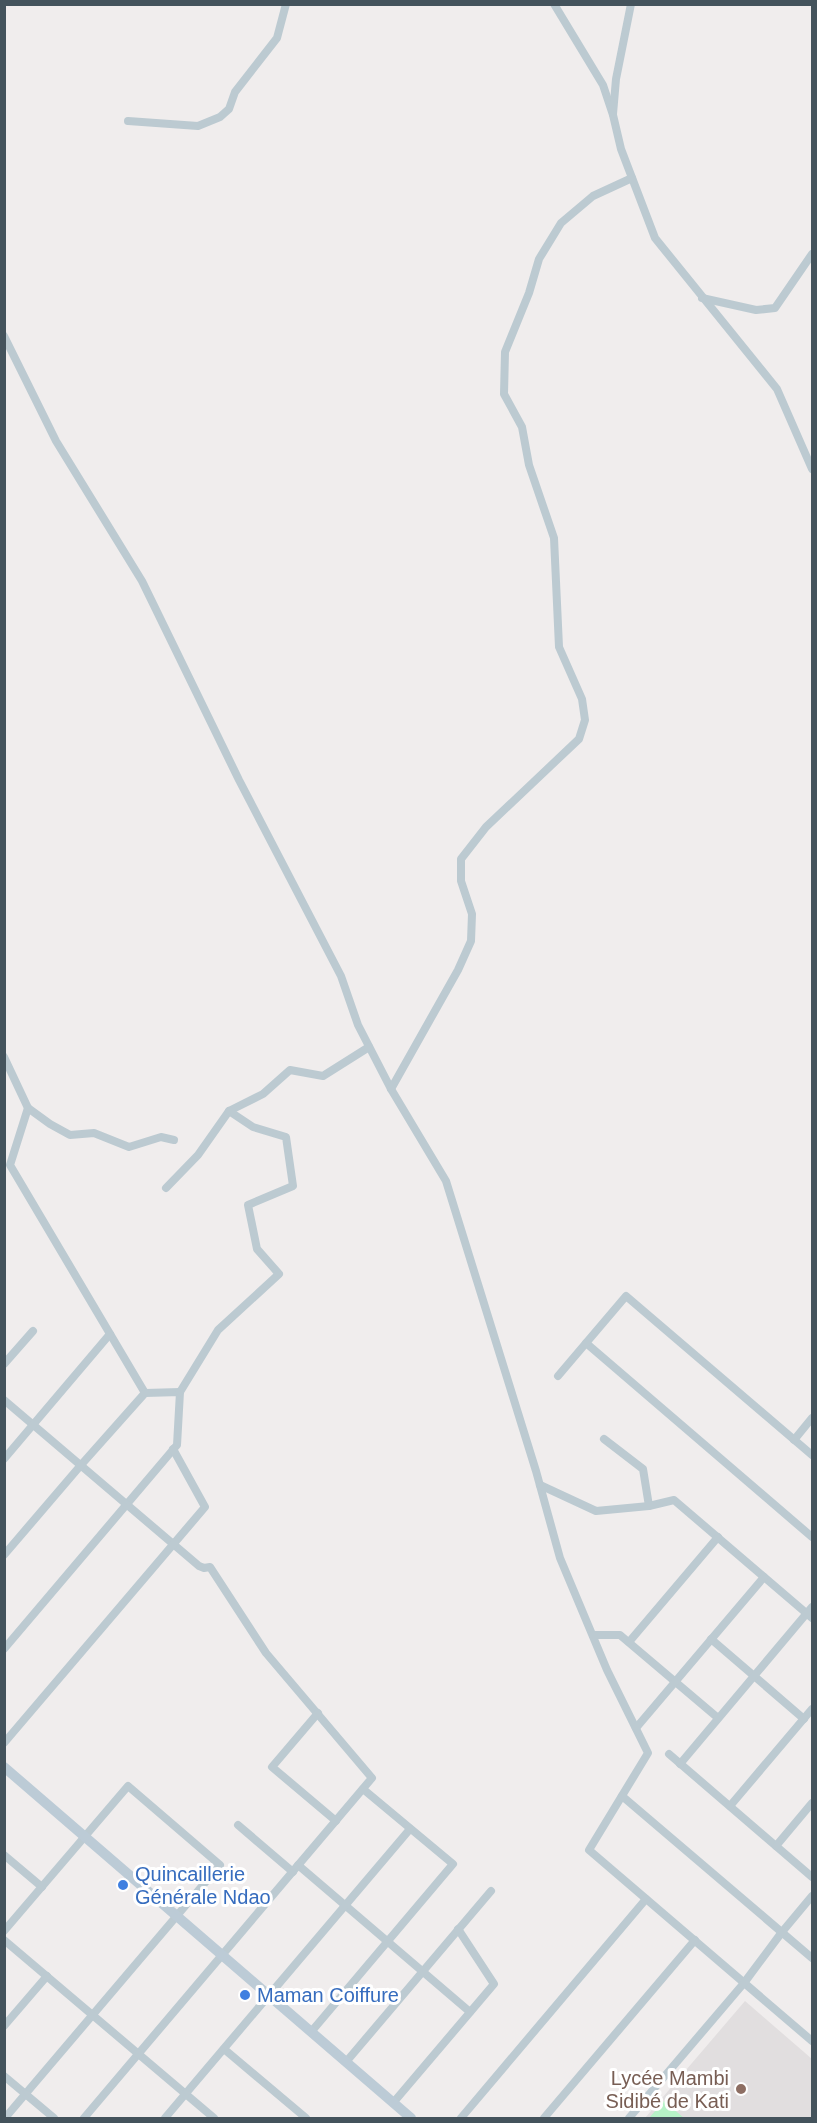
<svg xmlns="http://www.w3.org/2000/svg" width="817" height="2123" viewBox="0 0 817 2123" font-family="Helvetica,sans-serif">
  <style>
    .education { fill: #e1dedf }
    .green { fill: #b7f2c7 }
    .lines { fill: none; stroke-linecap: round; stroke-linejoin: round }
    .street { stroke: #bccad1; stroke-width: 8 }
    .secondary { stroke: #bccbd6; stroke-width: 10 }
    .shop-dot { fill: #3f7fe0; stroke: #fff; stroke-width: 2 }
    .education-dot { fill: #8d6e63; stroke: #fff; stroke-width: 2 }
    .labels { text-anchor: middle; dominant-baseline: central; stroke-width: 6; stroke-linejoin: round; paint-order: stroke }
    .shop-label { font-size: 20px; fill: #366cbe; stroke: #fff; text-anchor: start }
    .education-label { font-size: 20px; fill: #785e54; stroke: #fff; text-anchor: end }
  </style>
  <rect width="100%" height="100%" fill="#f0eded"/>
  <path class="education" d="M745 2001 812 2059V2118H645Z"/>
  <path class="green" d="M664 2101 684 2118H649Z"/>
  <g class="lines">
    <g class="street">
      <path d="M554 4 603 85 613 115 621 149 655 238 777 389 812 469"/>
      <path d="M613 114 616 79 631 4"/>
      <path d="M128 121 198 126 220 117 229 109 235 92 277 38 286 4"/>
      <path d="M702 298 756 310 775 308 812 254"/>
      <path d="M4 336 56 441 142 581 239 780 341 976 358 1025 391 1089 446 1181 536 1471 560 1558 607 1670 648 1753 589 1850 812 2041"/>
      <path d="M4 1057 28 1108 10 1165 145 1393 180 1392 177 1445 4 1649"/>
      <path d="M391 1089 458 970 471 941 472 914 461 881V859L486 827 579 739 585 720 582 699 559 647 554 538 529 465 522 427 504 394 505 352 529 293 539 259 561 223 593 196 632 178"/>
      <path d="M28 1108 50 1124 70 1135 94 1133 129 1147 161 1137 174 1140"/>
      <path d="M166 1188 198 1155 229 1111 263 1094 290 1070 323 1076 369 1047"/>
      <path d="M586 1343 812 1537"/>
      <path d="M4 1364 33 1331"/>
      <path d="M558 1376 626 1296 812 1455"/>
      <path d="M180 1392 218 1330 279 1274 257 1249 248 1205 293 1186 286 1137 253 1127 229 1111"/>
      <path d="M4 1400 199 1566 204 1568 210 1567 266 1653 372 1778 84 2118"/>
      <path d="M604 1439 643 1469 649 1506"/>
      <path d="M794 1440 812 1418"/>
      <path d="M4 1459 110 1334"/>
      <path d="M540 1485 596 1511 649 1506 674 1500 812 1618"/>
      <path d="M4 1555 81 1465 145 1393"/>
      <path d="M593 1635H620L718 1718"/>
      <path d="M711 1639 804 1719"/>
      <path d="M629 1642 718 1537"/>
      <path d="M318 1713 272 1767 336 1821"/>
      <path d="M636 1728 764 1577"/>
      <path d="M4 1743 205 1507 173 1449"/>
      <path d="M669 1754 812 1877"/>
      <path d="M680 1764 812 1607"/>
      <path d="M622 1796 812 1958"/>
      <path d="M730 1806 812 1709"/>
      <path d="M238 1825 293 1872"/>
      <path d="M776 1846 812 1803"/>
      <path d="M4 1855 42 1887"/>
      <path d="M298 1865 470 2012"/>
      <path d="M4 1931 128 1786 220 1865 5 2118"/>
      <path d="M4 1940 214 2118"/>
      <path d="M4 2026 47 1976"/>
      <path d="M311 2032 453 1864 363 1789"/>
      <path d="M224 2049 306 2118"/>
      <path d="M346 2062 491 1891"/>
      <path d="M4 2076 54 2118"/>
      <path d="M393 2103 494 1984 458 1929"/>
      <path d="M165 2118 410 1829"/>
      <path d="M461 2118 646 1899"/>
      <path d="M544 2118 695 1940"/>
      <path d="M629 2118 744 1983 782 1932 812 1896"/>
    </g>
    <path class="secondary" d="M4 1767 411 2118"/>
  </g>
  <g class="shop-dot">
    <circle cx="123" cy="1885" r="6"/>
    <circle cx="245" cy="1995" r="6"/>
  </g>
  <circle class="education-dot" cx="741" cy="2089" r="6"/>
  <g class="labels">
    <g class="shop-label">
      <text x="135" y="1874">Quincaillerie<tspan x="135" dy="23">Générale Ndao</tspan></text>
      <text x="257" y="1995">Maman Coiffure</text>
    </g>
    <g class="education-label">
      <text x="729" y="2078">Lycée Mambi<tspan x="729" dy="23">Sidibé de Kati</tspan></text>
    </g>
  </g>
  <rect width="817" height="2123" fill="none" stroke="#44535c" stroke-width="12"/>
</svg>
